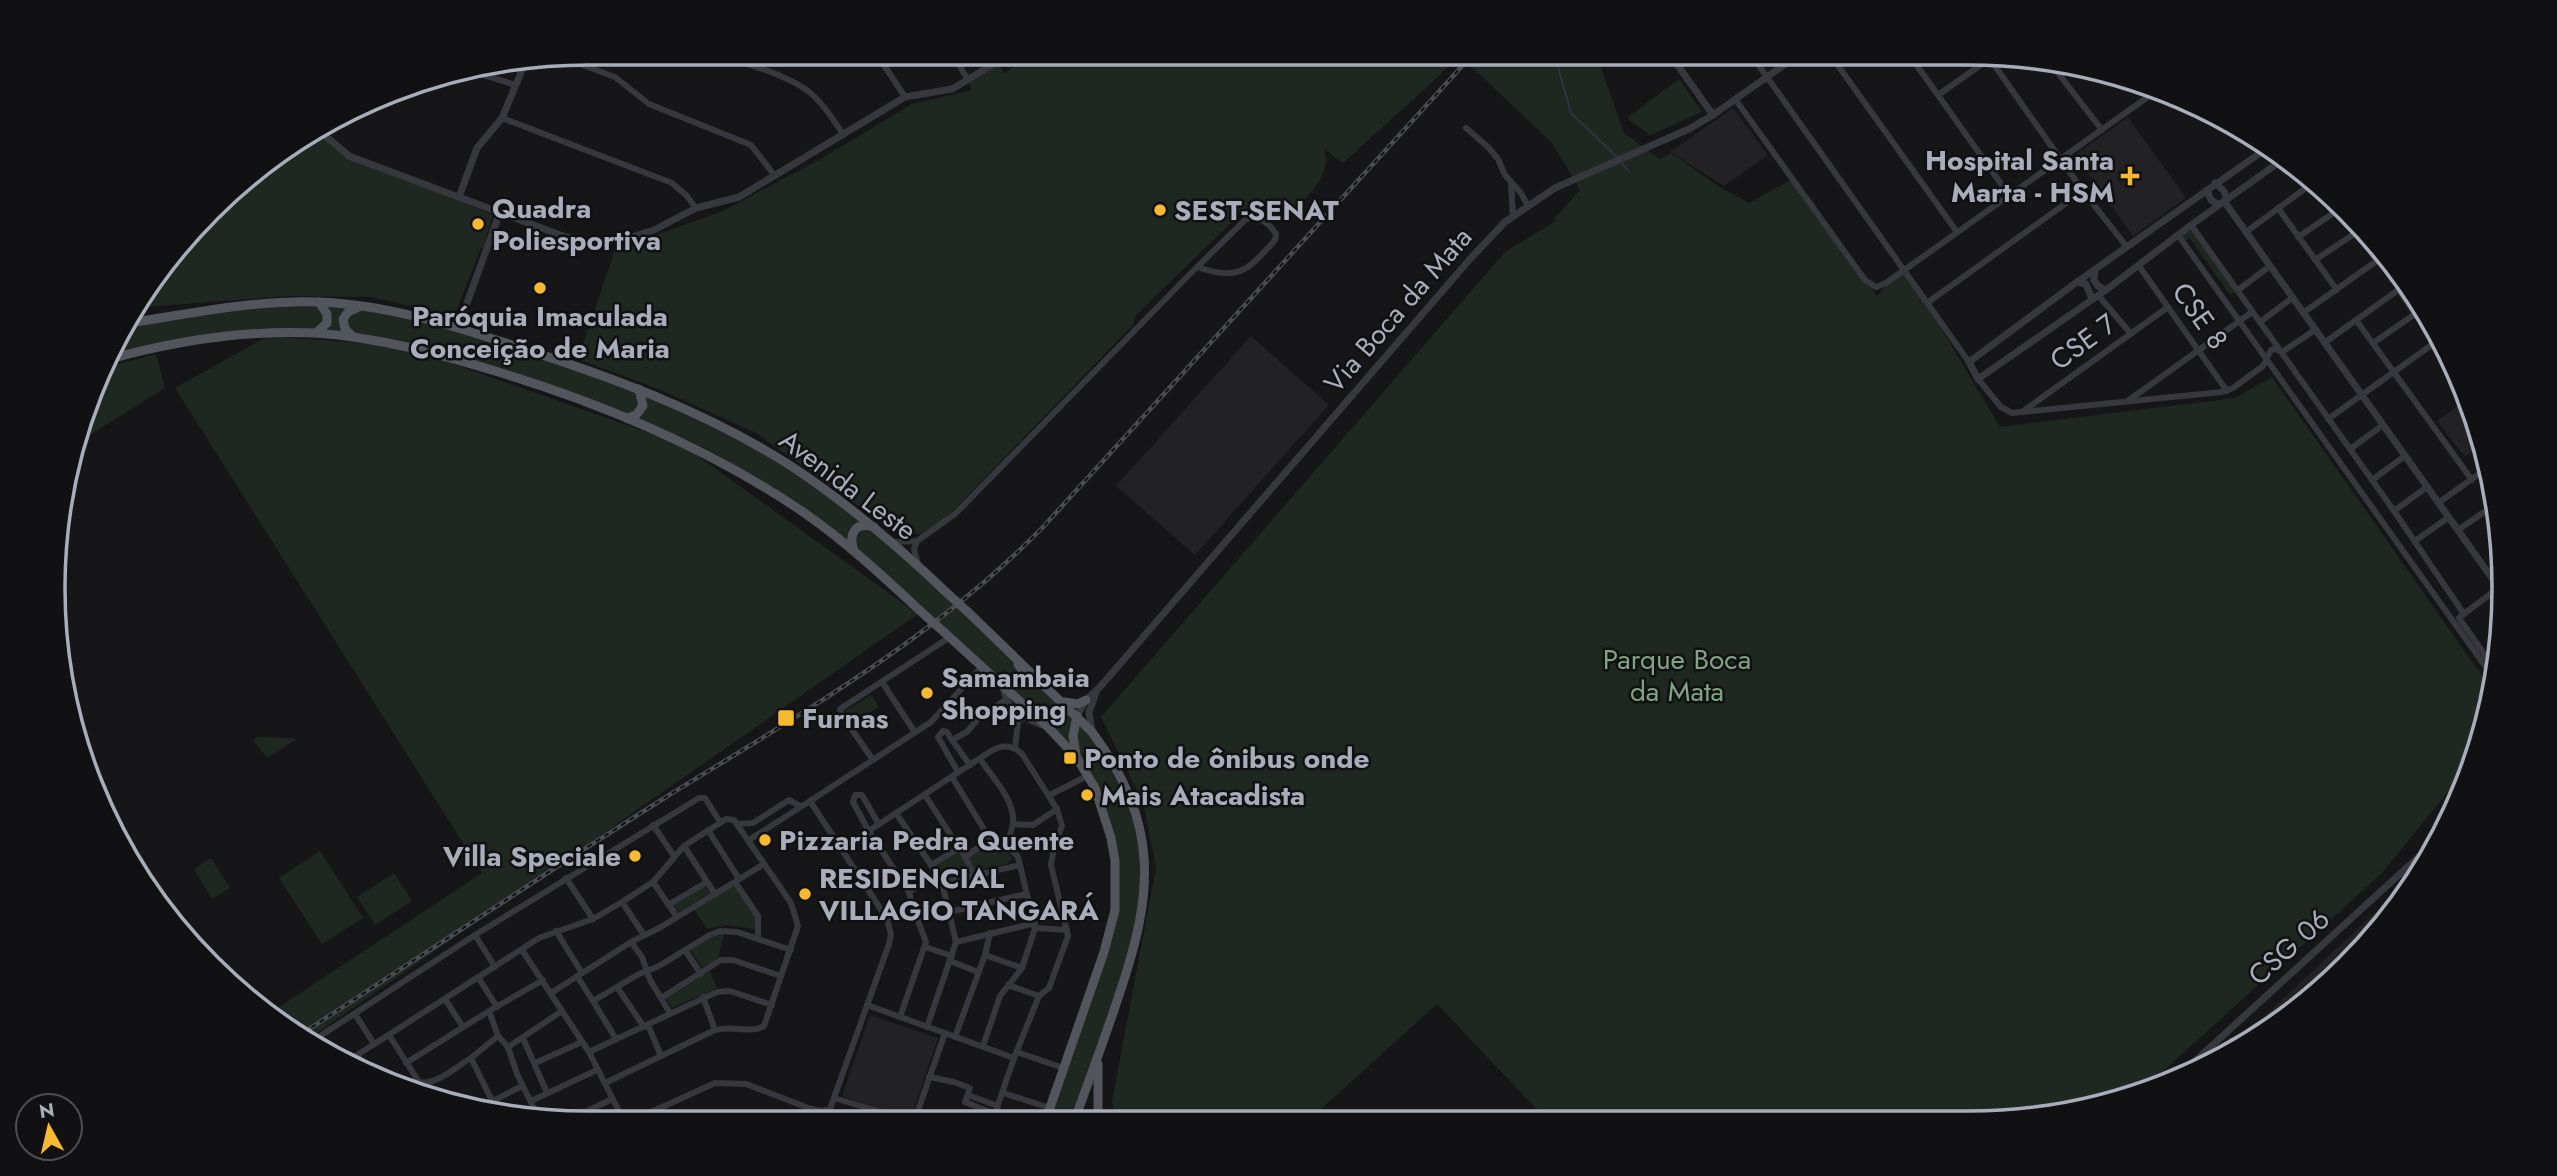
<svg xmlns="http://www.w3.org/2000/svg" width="2557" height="1176" viewBox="0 0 2557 1176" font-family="Jost,sans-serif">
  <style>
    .built { fill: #222225 }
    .green { fill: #1e2720 }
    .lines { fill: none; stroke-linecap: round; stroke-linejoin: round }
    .stream { stroke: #2c353d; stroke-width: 2 }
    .minor { stroke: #37383e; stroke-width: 6 }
    .tertiary { stroke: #37383e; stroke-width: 7 }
    .primary { stroke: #53555d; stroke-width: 9 }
    .rail-casing { stroke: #4a4c53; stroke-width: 4.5 }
    .rail { stroke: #111113; stroke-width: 2; stroke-dasharray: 5; stroke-linecap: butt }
    .primary-bridge { stroke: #53555d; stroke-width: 9 }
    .poi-dot { fill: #f6b931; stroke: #111113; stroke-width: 2.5 }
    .labels { text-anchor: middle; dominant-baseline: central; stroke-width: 5; stroke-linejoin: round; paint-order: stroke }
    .poi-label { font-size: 28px; font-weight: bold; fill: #a8adb9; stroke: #111113; text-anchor: start }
    .street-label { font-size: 28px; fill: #a8adb9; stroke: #111113 }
    .park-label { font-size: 28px; fill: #7fa482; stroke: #111113 }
    .rim { fill: none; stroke: #a8adb9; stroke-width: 3.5 }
  </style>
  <rect width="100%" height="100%" fill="#161618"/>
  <g class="built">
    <path d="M1733 108 1768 155 1724 186 1670 152Z"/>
    <path d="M2128 117 2186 198 2133 236 2075 155Z"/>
    <path d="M1251 336 1329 405 1195 555 1116 486Z"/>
    <path d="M2468 398 2482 445 2465 457 2437 421Z"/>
    <path d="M2403 897 2394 914 2295 1013 2226 1053 2373 914Z"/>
    <path d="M870 1015 938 1038 910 1121 842 1096Z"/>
  </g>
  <g class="green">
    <path d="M1037 53H1452L1456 57 1440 75 1343 163 1324 149C1334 178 1301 202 1283 222L1257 198 1135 316 1134 324 940 524 920 534 895 532 756 433 658 389 578 359 615 250 723 211 824 157 912 104 972 90 969 83 999 65 1004 73Z"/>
    <path d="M1457 53H1596L1624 133 1660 159 1671 153 1718 186 1749 203 1794 178 1877 296 1904 266 2000 427 2235 398 2272 377 2494 693 2474 760 2382 873 2140 1092 2039 1119 1547 1120 1437 1004 1308 1121 1116 1122 1112 1101 1156 868 1143 803 1101 717 1505 252 1556 221 1554 219 1580 190 1552 143Z"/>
    <path d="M1679 79 1702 112 1650 135 1627 118Z"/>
    <path d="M314 129 333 148 493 215 483 248H481L454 317 372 297 288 296 145 307 156 282 235 185Z"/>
    <path d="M2190 225 2236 291 2230 295 2190 238 2183 242 2178 235Z"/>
    <path d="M314 304 360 307 456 330 639 390 711 424 764 454 874 527 1109 752 1141 828 1142 915 1072 1122H1044L1115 910 1112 838 1087 775 1047 727 863 558 752 476 707 449 627 414 413 345 268 333 110 359 124 321 266 306Z"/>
    <path d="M268 336 402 346 681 444 918 614 310 1038 270 1013 482 873 175 388Z"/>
    <path d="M156 354 165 388 78 442 107 367Z"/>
    <path d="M871 695 879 707 852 724 843 712Z"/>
    <path d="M256 737 295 738 296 740 267 758 254 741Z"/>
    <path d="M991 842 1006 849 1012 858 1007 864 975 871 968 857 976 849Z"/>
    <path d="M320 851 363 918 322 944 279 878Z"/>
    <path d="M954 853H958L967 866 964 874 943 879 936 865Z"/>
    <path d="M211 858 230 888 212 899 194 869Z"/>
    <path d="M394 873 412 901 375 925 357 897Z"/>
    <path d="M735 883 758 919 754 929 726 925 707 929 694 909Z"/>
    <path d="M703 884 710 893 677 913 671 903Z"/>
    <path d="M724 933 718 959 702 968 690 948Z"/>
    <path d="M710 971 717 988 672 1008 666 998Z"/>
  </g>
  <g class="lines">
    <g class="stream">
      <path d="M1554 53 1571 113 1617 157"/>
      <path d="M1620 161 1628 171"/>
    </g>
    <g class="minor">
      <path d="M714 53C744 64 782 72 808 91 822 102 833 119 843 134"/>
      <path d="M876 53 905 97"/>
      <path d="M952 53 968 80"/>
      <path d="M1750 53 1969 362"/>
      <path d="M1829 53 1957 232"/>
      <path d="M1908 53 2009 195"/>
      <path d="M1990 55V59L2083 191 2127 247"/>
      <path d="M561 57 615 77 649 104 751 145 775 176"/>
      <path d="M2048 60 2102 130"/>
      <path d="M473 72 516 85"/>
      <path d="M2141 83 2150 95"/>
      <path d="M1938 95 1995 55"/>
      <path d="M1735 99 1865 280 1876 287 1886 283 2159 89"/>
      <path d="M502 118 672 183 686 195 696 208"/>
      <path d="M1466 128 1488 147 1498 159 1505 175 1521 193 1528 206"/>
      <path d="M2263 141 2278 163"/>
      <path d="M1511 183 1513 217"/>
      <path d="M2332 197 2377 261"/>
      <path d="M2278 208 2337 290"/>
      <path d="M2191 225 2394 511 2464 614"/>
      <path d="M2246 232 2314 182"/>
      <path d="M2178 235 2495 680"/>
      <path d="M2298 237 2341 208"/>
      <path d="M2315 260 2357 232"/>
      <path d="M2139 266 2227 391"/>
      <path d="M2238 290 2270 266"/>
      <path d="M2399 290 2435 343"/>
      <path d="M2098 295 2131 334"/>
      <path d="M1927 303 2083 191"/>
      <path d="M2303 313 2385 255"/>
      <path d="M2356 320 2472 480"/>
      <path d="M2260 322 2292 298"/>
      <path d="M2324 343 2408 283"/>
      <path d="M2373 343 2415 314"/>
      <path d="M1978 379 2001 407 2012 413 2222 392 2233 388 2263 366 2271 350 2275 349 2282 352 2315 330"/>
      <path d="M2129 400 2252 312"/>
      <path d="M2022 412 2168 307"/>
      <path d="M2328 419 2440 339"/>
      <path d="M2350 449 2383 425"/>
      <path d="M2372 480 2405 456"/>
      <path d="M2438 503 2489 467"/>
      <path d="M2487 510 2498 526"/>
      <path d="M2394 511 2427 487"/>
      <path d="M2458 530 2496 504"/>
      <path d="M917 541 914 549 918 564"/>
      <path d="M2415 541 2449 517"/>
      <path d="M893 542 917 541 955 514 1188 276 1246 219C1260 215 1269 223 1276 234L1275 240C1247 271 1240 281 1197 267"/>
      <path d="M2461 616 2504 584"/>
      <path d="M2459 618 2496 671"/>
      <path d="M882 682 914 731"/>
      <path d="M1003 686C1003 706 1027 721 1044 726"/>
      <path d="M952 740 947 732 943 731 938 737 958 772"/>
      <path d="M1015 748 1018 722 1024 717"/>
      <path d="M980 759C992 777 1016 801 1013 824"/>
      <path d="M873 760 841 714 840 709 950 637"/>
      <path d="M970 765 952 740 967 732 980 716 1007 699"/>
      <path d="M925 795 959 848"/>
      <path d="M1050 795 1089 775"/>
      <path d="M896 813 931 865"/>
      <path d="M878 823 862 795H855L853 802 868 830 909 892"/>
      <path d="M739 824 753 823 789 800 800 806"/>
      <path d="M653 825 674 856"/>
      <path d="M708 830 739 879"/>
      <path d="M749 840 810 801"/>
      <path d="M1007 845 1018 857 1035 928 1067 930"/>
      <path d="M684 846 715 894"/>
      <path d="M841 849 991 751C1003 744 1012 745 1022 754L1057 809 1033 825 1013 824 1007 845 990 839 952 777"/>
      <path d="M965 857 974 875"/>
      <path d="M2402 872 2412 883"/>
      <path d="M936 875 942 883 956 942"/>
      <path d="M566 878 593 919"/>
      <path d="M653 882 677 917"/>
      <path d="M735 882 758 916V937"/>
      <path d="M942 883 1020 865"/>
      <path d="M622 902 644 935"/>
      <path d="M668 905 707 882"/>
      <path d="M949 912 1026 894"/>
      <path d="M887 919 912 905 909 892 936 875 931 865 959 848 965 857 990 839"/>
      <path d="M556 931 582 973"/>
      <path d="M631 942 642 957 650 980 670 1013"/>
      <path d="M925 947 952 956"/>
      <path d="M522 950 589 1052 625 1123"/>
      <path d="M685 950 701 974"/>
      <path d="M985 955 1022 968"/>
      <path d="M950 961 978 972"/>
      <path d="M495 967 475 935 699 798H705L720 822"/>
      <path d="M577 976 593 1001 639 974 659 966 708 936 720 931 737 932 791 950"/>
      <path d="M478 977 497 1007"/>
      <path d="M1008 985 1039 996"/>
      <path d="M617 987 644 1027"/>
      <path d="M551 993 631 942 661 927 764 864"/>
      <path d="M703 997 715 1030"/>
      <path d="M661 998 721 960H733L781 976"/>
      <path d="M445 999 463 1027"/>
      <path d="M593 1001 616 1039"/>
      <path d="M867 1005 1014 1058 1039 996 1049 988 1068 936 1051 865 1054 847 1062 826 1057 809"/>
      <path d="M355 1014 374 1044"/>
      <path d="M900 1017 926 942 912 905"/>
      <path d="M648 1025 661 1056"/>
      <path d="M927 1027 956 942 1035 923"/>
      <path d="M389 1035 419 1082C436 1086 457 1066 471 1058L499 1115"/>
      <path d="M498 1036 489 1011 543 980"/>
      <path d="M955 1037 985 955 990 933"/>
      <path d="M523 1038 547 1093"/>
      <path d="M314 1040 475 935"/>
      <path d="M983 1046 1000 996 1022 968 1035 928"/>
      <path d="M589 1052 717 992 730 991 772 1005"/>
      <path d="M1017 1052 1063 1068"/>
      <path d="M357 1055 372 1076"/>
      <path d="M471 1058 498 1036 508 1047"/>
      <path d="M348 1061 539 938 593 919 622 902 653 882 684 846 726 819 734 820 791 903 798 926 764 1026C750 1034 733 1025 715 1030L605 1083"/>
      <path d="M406 1063 489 1011"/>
      <path d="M535 1063 582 1042"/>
      <path d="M929 1077 954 1082 970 1088 965 1102 995 1114"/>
      <path d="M1003 1093 1050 1108"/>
      <path d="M968 1095 998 1106"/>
      <path d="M834 1098 913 1122"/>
      <path d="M493 1101 522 1086"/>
      <path d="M531 1101 597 1070"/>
      <path d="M539 1119 517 1074 508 1047 562 1011"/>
      <path d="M567 1121 612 1099"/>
      <path d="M914 1122 945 1033"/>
      <path d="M992 1122 1014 1058"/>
      <path d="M627 1123 715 1083 746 1084 811 1109 822 1111 830 1109 889 944 891 934 887 919 810 801 931 722 982 666"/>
      <path d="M806 1123 811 1109"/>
    </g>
    <g class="tertiary">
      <path d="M1669 53 1713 115"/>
      <path d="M316 128 349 156 563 236 583 241 622 240 654 230 696 208 739 197 905 97 952 89 1012 53"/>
      <path d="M2270 146 2077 282 1969 362 1978 379 2106 290 2191 225 2285 158"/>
      <path d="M2215 183 2224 191 2227 199"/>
      <path d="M2207 190 2211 200 2219 205"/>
      <path d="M459 197 477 148 502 118 525 63"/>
      <path d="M2224 201 2504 595"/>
      <path d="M2095 270 2094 280 2098 286 2106 290"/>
      <path d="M2077 282 2086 284 2092 299"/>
      <path d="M458 328 500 212"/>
      <path d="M1077 716 1086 700 1100 687 1470 259 1505 222 1555 188 1689 129 1713 115 1801 53"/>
      <path d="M1092 732 1089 712 1096 693"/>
      <path d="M2170 1084 2436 841"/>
    </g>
    <g class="primary">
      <path d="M123 324C188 314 251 300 318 302 383 304 447 324 509 344 606 375 704 410 791 466 847 503 898 546 947 593"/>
      <path d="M316 333 327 323V314L319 302"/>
      <path d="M353 337 345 329 343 319 348 312 359 307"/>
      <path d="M110 359C175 341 247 330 314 333 377 337 436 353 495 371 604 404 709 448 803 512 848 543 888 581 928 618"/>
      <path d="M627 418 636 415 643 406 639 389"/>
      <path d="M854 551C848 534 855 521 874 527"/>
      <path d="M968 612 1092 732C1160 824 1154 892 1119 995 1105 1038 1089 1080 1074 1122"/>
      <path d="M945 633 1047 726 1077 758 1095 788 1111 838 1115 861V910L1104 952 1045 1122"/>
      <path d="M1003 686 1012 685 1022 677 1023 672 1018 664"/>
      <path d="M1064 702 1078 704 1086 700"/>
      <path d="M1076 755 1073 736 1077 716"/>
      <path d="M1098 1064V1122"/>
    </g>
    <defs>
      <path id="rail" d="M303 1033C424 954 544 874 666 797 797 716 935 638 1043 527L1474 53"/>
    </defs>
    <use href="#rail" class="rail-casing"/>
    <use href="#rail" class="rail"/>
    <g class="primary-bridge">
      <path d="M947 593 968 612"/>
      <path d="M928 618 945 633"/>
    </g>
  </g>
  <g class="poi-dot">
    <path d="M2126.5 165.5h7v7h7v7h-7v7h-7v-7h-7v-7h7z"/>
    <circle cx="1160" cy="210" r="7"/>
    <circle cx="478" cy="224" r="7"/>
    <circle cx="540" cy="288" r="7"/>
    <circle cx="927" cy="693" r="7"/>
    <rect x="777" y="709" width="18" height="18" rx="3.5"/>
    <rect x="1063" y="751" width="14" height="14" rx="3.5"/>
    <circle cx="1087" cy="795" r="7"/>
    <circle cx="765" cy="840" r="7"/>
    <circle cx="635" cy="856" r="7"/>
    <circle cx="805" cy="894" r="7"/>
  </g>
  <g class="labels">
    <g class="poi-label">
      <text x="2114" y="160" text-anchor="end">Hospital Santa<tspan x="2114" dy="32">Marta - HSM</tspan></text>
      <text x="492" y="208">Quadra<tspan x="492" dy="32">Poliesportiva</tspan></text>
      <text x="1174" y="210">SEST-SENAT</text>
      <text x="540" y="316" text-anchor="middle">Paróquia Imaculada<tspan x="540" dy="32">Conceição de Maria</tspan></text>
      <text x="941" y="677">Samambaia<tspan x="941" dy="32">Shopping</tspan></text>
      <text x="802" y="718">Furnas</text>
      <text x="1084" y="758">Ponto de ônibus onde</text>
      <text x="1101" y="795">Mais Atacadista</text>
      <text x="779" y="840">Pizzaria Pedra Quente</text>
      <text x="621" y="856" text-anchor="end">Villa Speciale</text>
      <text x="819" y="878">RESIDENCIAL<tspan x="819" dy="32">VILLAGIO TANGARÁ</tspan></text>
    </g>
    <g class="street-label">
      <text transform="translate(1398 310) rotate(-49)">Via Boca da Mata</text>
      <text transform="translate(2200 316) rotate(55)">CSE 8</text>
      <text transform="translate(2083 342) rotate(-36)">CSE 7</text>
      <text transform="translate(848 485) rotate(37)">Avenida Leste</text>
      <text transform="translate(2289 947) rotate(-42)">CSG 06</text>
    </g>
    <g class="park-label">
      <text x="1677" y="659">Parque Boca<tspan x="1677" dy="32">da Mata</tspan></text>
    </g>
  </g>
  <path d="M0 0H2557V1176H0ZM588 65H1969A523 523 0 0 1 2492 588V588A523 523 0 0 1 1969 1111H588A523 523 0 0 1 65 588V588A523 523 0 0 1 588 65Z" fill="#111113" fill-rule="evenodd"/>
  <path class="rim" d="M588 65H1969A523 523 0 0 1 2492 588V588A523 523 0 0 1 1969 1111H588A523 523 0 0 1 65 588V588A523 523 0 0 1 588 65Z"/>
  <g transform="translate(49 1127) rotate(352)"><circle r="33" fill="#111113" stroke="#4d4f55" stroke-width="2"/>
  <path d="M0-5L12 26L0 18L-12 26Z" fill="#f6b931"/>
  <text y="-10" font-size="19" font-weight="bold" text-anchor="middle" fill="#a8adb9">N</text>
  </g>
</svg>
